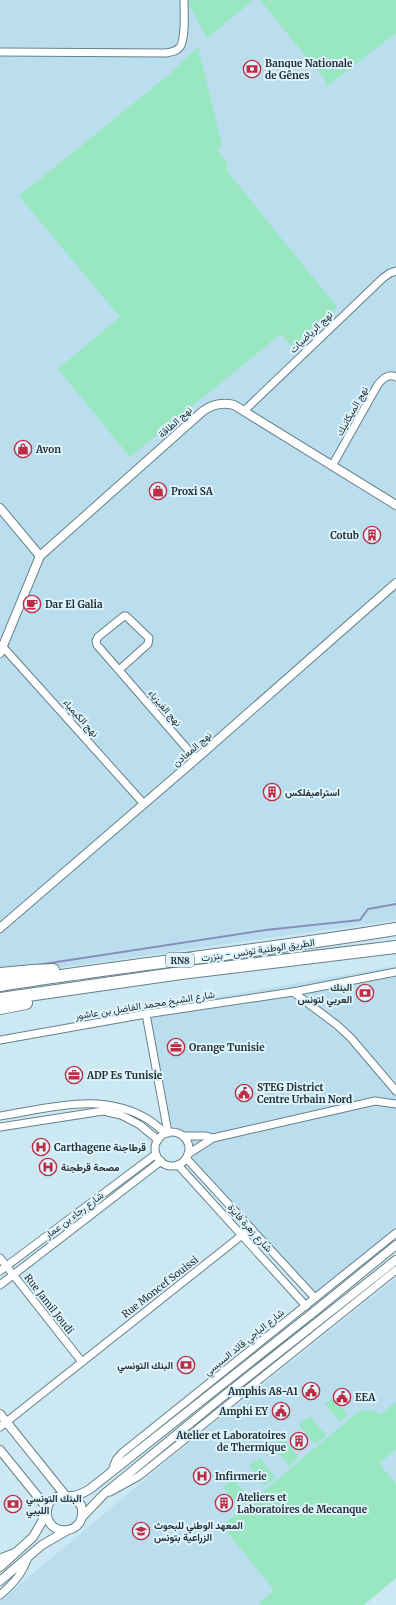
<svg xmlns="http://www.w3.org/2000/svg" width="396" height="1605" viewBox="0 0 396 1605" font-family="Merriweather,Vazirmatn,serif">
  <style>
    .built { fill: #badeed }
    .green { fill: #98e7c0 }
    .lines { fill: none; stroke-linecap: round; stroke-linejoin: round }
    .stream { stroke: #8a8db9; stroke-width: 2 }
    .minor-casing { stroke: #67808a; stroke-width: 9 }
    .tertiary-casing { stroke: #67808a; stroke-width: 10 }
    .motorway-casing { stroke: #67808a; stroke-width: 14 }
    .minor { stroke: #fff; stroke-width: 7 }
    .tertiary { stroke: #fff; stroke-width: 8 }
    .motorway { stroke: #fff; stroke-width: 12 }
    .labels { text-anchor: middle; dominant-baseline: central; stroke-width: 4; stroke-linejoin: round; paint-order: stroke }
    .shield { fill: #def4fd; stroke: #5c6a70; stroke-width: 1 }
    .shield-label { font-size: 9px; font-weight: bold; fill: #242f33 }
    .poi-label { font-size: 10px; font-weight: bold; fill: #242f33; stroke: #def4fd; text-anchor: start }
    .street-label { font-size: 10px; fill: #242f33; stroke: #def4fd }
  </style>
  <rect width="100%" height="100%" fill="#cce8f3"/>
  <g class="built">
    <path d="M0 0H396V920L0 976Z"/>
    <path d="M396 966V1228L315 1293 191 1156 192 1142 183 1130 170 1125 148 1009Z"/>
    <path d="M396 1278V1578L364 1605H0V1601L166 1462Z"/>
  </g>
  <g class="green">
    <path d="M186 0H253L207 38Z"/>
    <path d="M260 0H396V33L326 87V81Z"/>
    <path d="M198 47 222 145 217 150 228 164 227 171 337 307 295 350 281 334 130 457 58 369 120 317 19 196 171 73Z"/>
    <path d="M334 1397 348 1415 340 1422 325 1404Z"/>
    <path d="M396 1402V1449L379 1463 396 1484V1578L364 1605H260L259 1603 274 1590 222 1526 359 1411 375 1410 380 1415Z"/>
    <path d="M310 1416 326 1436 315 1444 299 1425Z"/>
    <path d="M283 1438 299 1457 289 1466 273 1446Z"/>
    <path d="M260 1458 275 1477 265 1486 249 1466Z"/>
    <path d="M234 1479 249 1498 239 1507 223 1487Z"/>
  </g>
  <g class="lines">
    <path class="stream" d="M37 965 266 930 360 920 368 909 396 904"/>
    <defs>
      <g id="minor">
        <path d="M0 52 166 53C172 52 177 51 180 47 186 38 184 11 184 0"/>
        <path d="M244 411 383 278 390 273 396 271"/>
        <path d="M332 466 377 386C381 380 388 373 396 377"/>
        <path d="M3 647 144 804"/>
        <path d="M119 670 148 644 149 638 126 616H124L98 637 96 641 97 645 196 759"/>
        <path d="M293 992 337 1025 351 1038 396 1091"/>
        <path d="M146 1014 168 1133"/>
        <path d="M0 1040 146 1014 293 992 396 972"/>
        <path d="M0 1116C50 1108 103 1091 149 1120 155 1124 160 1129 166 1133"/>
        <path d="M0 1127 103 1111 121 1115 140 1125 158 1140"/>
        <circle cx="172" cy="1149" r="17"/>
        <path d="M183 1136H206L213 1138"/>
        <path d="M188 1154 213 1138 375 1101 396 1104"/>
        <path d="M186 1158 315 1298"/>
        <path d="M178 1165 306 1306"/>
        <path d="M0 1258 82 1362"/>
        <path d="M0 1271 156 1154"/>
        <path d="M0 1285 161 1161"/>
        <path d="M0 1427 251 1228"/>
        <path d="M111 1473 116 1460 122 1453 396 1233"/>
        <path d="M110 1492 139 1476 396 1270"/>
        <path d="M0 1558 16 1552"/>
        <path d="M0 1595C14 1583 22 1574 28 1557"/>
      </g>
      <g id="tertiary">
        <path d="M0 508 40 556"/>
        <path d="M0 653 40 556 203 411C213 404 222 402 234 405L396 505"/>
        <path d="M0 928 196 759 396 583"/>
        <path d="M0 1414 65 1495"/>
        <path d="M0 1450 47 1508"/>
        <path d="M72 1497 81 1505C90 1536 45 1539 47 1511 47 1506 50 1501 54 1498 61 1494 66 1497 72 1496 78 1496 85 1492 90 1489L315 1311 396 1245"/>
        <path d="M82 1517 104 1494 221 1398 396 1260"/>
        <path d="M0 1567 33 1537 47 1513"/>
        <path d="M0 1581 42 1545 66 1531"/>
      </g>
      <g id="motorway">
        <path d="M0 974 33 971 53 970"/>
        <path d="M0 985C132 964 264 951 396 929"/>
        <path d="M0 999 181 973 396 947"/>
        <path d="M0 1008 26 1003"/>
      </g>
    </defs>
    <use href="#minor" class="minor-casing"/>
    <use href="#tertiary" class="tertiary-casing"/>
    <use href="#motorway" class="motorway-casing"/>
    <use href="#minor" class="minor"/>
    <use href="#tertiary" class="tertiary"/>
    <use href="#motorway" class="motorway"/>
  </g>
  <defs>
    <symbol id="bank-ring" viewBox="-11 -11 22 22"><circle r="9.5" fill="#def4fd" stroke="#be2d44" stroke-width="1.5"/><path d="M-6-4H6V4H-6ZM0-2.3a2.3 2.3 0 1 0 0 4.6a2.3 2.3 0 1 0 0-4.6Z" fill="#be2d44"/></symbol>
    <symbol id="shop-ring" viewBox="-11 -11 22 22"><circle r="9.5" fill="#def4fd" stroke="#be2d44" stroke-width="1.5"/><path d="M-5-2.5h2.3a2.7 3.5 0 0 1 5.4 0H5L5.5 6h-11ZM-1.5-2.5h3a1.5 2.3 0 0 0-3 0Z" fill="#be2d44"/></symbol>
    <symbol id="building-ring" viewBox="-11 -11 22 22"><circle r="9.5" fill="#def4fd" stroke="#be2d44" stroke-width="1.5"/><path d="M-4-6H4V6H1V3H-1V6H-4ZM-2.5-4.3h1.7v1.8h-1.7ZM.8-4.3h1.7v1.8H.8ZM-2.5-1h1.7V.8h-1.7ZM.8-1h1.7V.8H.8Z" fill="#be2d44"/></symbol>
    <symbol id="cafe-ring" viewBox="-11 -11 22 22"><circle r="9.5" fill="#def4fd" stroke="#be2d44" stroke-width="1.5"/><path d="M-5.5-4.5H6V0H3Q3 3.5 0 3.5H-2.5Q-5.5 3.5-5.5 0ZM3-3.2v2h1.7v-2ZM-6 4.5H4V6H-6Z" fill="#be2d44"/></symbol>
    <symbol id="office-ring" viewBox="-11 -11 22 22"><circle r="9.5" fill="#def4fd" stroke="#be2d44" stroke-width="1.5"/><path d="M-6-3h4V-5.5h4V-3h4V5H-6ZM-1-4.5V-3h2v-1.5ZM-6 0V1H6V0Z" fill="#be2d44"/></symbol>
    <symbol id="civic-ring" viewBox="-11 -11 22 22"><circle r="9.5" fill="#def4fd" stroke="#be2d44" stroke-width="1.5"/><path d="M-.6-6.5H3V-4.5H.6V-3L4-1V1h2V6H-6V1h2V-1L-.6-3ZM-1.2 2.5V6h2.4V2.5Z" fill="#be2d44"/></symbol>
    <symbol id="hospital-ring" viewBox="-11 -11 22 22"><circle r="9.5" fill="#def4fd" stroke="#be2d44" stroke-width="1.5"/><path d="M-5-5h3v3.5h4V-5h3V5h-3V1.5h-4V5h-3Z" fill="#be2d44"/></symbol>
    <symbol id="university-ring" viewBox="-11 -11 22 22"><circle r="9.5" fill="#def4fd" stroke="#be2d44" stroke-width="1.5"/><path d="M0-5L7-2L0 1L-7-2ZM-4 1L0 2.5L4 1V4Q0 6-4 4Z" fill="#be2d44"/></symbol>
  </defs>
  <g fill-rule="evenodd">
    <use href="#bank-ring" x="242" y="59" width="20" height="20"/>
    <use href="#shop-ring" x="13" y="439" width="20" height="20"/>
    <use href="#shop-ring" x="148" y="481" width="20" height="20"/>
    <use href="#building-ring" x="362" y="525" width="20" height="20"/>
    <use href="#cafe-ring" x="22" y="594" width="20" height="20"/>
    <use href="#building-ring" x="262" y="782" width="20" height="20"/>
    <use href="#bank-ring" x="355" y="983" width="20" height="20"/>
    <use href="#office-ring" x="166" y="1037" width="20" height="20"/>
    <use href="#office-ring" x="64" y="1065" width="20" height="20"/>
    <use href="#civic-ring" x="234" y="1083" width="20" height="20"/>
    <use href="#hospital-ring" x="31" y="1137" width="20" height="20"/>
    <use href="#hospital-ring" x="38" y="1157" width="20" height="20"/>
    <use href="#bank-ring" x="176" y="1355" width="20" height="20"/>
    <use href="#civic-ring" x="301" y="1381" width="20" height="20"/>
    <use href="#civic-ring" x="332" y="1387" width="20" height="20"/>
    <use href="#civic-ring" x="271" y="1401" width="20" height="20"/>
    <use href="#building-ring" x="289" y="1431" width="20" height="20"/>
    <use href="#hospital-ring" x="192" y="1466" width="20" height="20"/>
    <use href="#building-ring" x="214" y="1493" width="20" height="20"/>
    <use href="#bank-ring" x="3" y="1494" width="20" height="20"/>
    <use href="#university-ring" x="131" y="1521" width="20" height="20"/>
  </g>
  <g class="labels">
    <rect class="shield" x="166" y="953" width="28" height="14" rx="3"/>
    <g class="shield-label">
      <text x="180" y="960">RN8</text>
    </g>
    <g class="poi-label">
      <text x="265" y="63">Banque Nationale<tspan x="265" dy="12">de Gênes</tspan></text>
      <text x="36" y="449">Avon</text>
      <text x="171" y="491">Proxi SA</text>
      <text x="359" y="535" text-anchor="end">Cotub</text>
      <text x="45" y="604">Dar El Galia</text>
      <text x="285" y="792">استراميفلكس</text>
      <text x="352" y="987" text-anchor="end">البنك<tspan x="352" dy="12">العربي لتونس</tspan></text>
      <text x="189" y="1047">Orange Tunisie</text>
      <text x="87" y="1075">ADP Es Tunisie</text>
      <text x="257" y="1087">STEG District<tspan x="257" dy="12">Centre Urbain Nord</tspan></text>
      <text x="54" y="1147">Carthagene قرطاجنة</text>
      <text x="61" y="1167">مصحة قرطجنة</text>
      <text x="173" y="1365" text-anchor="end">البنك التونسي</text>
      <text x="298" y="1391" text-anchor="end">Amphis A8-A1</text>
      <text x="355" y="1397">EEA</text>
      <text x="268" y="1411" text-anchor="end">Amphi EY</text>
      <text x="286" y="1435" text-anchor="end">Atelier et Laboratoires<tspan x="286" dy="12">de Thermique</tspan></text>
      <text x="215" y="1476">Infirmerie</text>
      <text x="237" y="1497">Ateliers et<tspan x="237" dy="12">Laboratoires de Mecanque</tspan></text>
      <text x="26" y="1498">البنك التونسي<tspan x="26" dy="12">الليبي</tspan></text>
      <text x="154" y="1525">المعهد الوطني للبحوث<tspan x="154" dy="12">الزراعية بتونس</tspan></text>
    </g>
    <g class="street-label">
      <text transform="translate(311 332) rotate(-44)">نهج الرياضيات</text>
      <text transform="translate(352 411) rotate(-61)">نهج الميكانيك</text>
      <text transform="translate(175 422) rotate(-42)">نهج الطاقة</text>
      <text transform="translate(165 708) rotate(49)">نهج الفيزياء</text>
      <text transform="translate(81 718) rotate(48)">نهج الكيمياء</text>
      <text transform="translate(192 749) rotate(-41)">نهج المعادن</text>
      <text transform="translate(258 950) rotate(-8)">الطريق الوطنية تونس - بنزرت</text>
      <text transform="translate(145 1005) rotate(-9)">شارع الشيخ محمد الفاضل بن عاشور</text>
      <text transform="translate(74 1215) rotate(-37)">شارع رجاء بن عمار</text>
      <text transform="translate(250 1228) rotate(48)">شارع زهرة فايزة</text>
      <text transform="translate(160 1287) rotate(-38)">Rue Moncef Souissi</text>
      <text transform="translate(49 1304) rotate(52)">Rue Jamil Joudi</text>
      <text transform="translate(244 1342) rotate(-39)">شارع الباجي قائد السبسي</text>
    </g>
  </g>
</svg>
